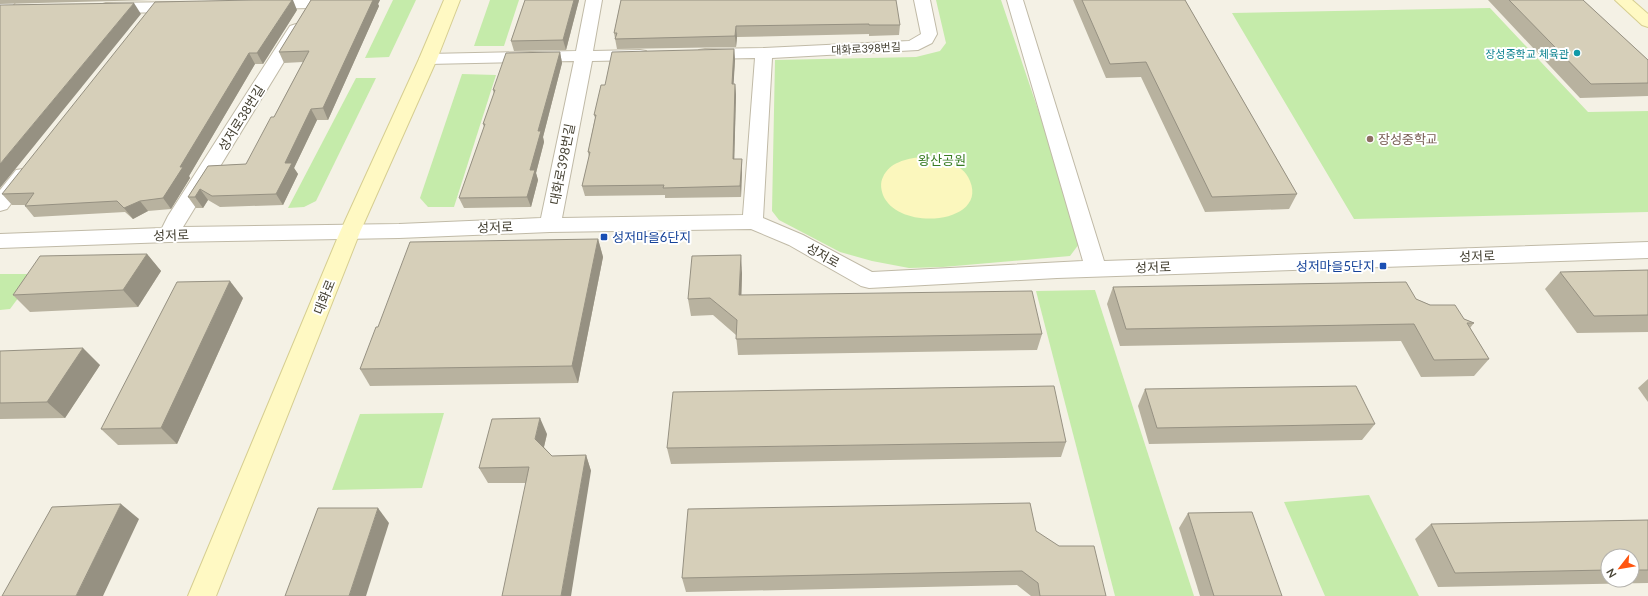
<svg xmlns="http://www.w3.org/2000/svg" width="1648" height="596" viewBox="0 0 1648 596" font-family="Lato,'Noto Sans KR',sans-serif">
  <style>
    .green { fill: #c5ebaa }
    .sand { fill: #fbf7bd }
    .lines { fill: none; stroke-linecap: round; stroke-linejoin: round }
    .street-casing { stroke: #c0baa7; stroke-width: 2 }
    .secondary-casing { stroke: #d6ce91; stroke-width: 2 }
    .street { fill: #fff; fill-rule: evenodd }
    .secondary { fill: #fff9c3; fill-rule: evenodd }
    .wall { fill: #b8b29f; fill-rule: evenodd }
    .shaded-wall { fill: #969182 }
    .building { fill: #d6cfb9; stroke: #969182 }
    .culture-dot { fill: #0f9aa8; stroke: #fff; stroke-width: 1.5 }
    .education-dot { fill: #8d6e63; stroke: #fff; stroke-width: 1.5 }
    .transit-dot { fill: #1a4fb4; stroke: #fff; stroke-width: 1.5 }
    .labels { text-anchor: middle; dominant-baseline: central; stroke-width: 4; stroke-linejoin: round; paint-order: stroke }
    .far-street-label { font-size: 11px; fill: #464234; stroke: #fff }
    .far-culture-label { font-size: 11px; fill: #0d838f; stroke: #fff; text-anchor: end }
    .street-label { font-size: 13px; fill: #464234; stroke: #fff }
    .education-label { font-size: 13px; fill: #785e54; stroke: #fff; text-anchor: start }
    .park-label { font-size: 13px; fill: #397c23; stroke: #fff }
    .transit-label { font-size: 13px; fill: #164399; stroke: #fff; text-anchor: start }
  </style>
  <rect width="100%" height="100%" fill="#f4f1e5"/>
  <g class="green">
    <path d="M393 0H416L389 57 365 58Z"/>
    <path d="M490 0H519L504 46H474Z"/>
    <path d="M936 0H1001L1082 240 1070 256 943 267 909 268 872 261 840 252 779 220 772 211 775 60 916 57 940 51 946 43Z"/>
    <path d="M1490 8 1588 112 1648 111V212L1354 219 1232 13Z"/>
    <path d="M462 74 496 75 454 207H428L420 198Z"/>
    <path d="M356 78H376L316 201 304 207 288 208Z"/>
    <path d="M0 274H36L10 309 0 310Z"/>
    <path d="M1095 290 1194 596H1115L1036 291Z"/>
    <path d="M444 413 422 488 332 490 360 414Z"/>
    <path d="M1369 495 1419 596H1325L1284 502Z"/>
  </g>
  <path class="sand" d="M921 157C939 158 963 162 970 181 988 224 898 232 883 195 881 189 880 183 883 177 890 162 906 159 921 157Z"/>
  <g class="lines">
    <defs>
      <g id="street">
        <path d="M0 0H17L6 13 0 15Z"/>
        <path d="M261 0H317L319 3 317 6 311 8 264 9 258 7 256 4Z"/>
        <path d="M586 0H602L593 51 640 50 646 51 648 55 646 59 640 60 592 61 562 218 743 215 755 58 705 59 699 58 697 54 699 50 705 49 764 48 909 41 921 34 914 0H930L937 34 932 43 918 50 772 58 763 218 803 235 872 272 1083 261 1007 0H1023L1104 261 1648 242V258L1057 278 869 288 861 286 789 245 751 229 550 232 399 238 169 242 0 248V234L162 228 168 216 288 29 290 26 296 24 302 26 304 29 183 227 399 224 541 218 574 61 428 64 422 63 419 59 422 55 428 54 576 51Z"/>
        <path d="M182 2 188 4 190 7 188 10 182 12 106 13 100 11 98 8 100 5 106 3Z"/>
        <path d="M23 169 30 170 33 175 7 209 0 211V190L16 170Z"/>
      </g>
      <g id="secondary">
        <path d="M444 0H460L437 59 360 232 216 596H188L340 232 419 59Z"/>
        <path d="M1615 0H1632L1648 14V27L1642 25Z"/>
      </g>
    </defs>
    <use href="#street" class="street-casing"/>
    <use href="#secondary" class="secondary-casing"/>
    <use href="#street" class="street"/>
    <use href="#secondary" class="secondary"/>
  </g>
  <g class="wall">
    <path d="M0 0H152L0 4Z"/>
    <path d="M311 0H380L378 4 379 6 328 120H317L294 168 298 174 283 205 220 207 208 200 203 208H196L188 197 208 166 246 164 274 117 303 62 284 63 279 52Z"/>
    <path d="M525 0H579L566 50 514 51 511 41Z"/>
    <path d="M621 0 900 25 899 35 869 36V34L737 37 736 47 617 49 614 33Z"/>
    <path d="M1073 0H1185L1297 194 1289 209 1205 212 1141 77 1106 78Z"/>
    <path d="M1488 0H1583L1648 60V96L1580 98Z"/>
    <path d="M297 10 263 64H255L189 176 190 178 171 209 148 211 133 219 125 212 34 217 25 206 26 205H12L2 194Z"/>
    <path d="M734 49 735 60 733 84H735L736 95 734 159H742V169L741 197 665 198V195L585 196 582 186 589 157 588 152 595 118 594 115 605 85Z"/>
    <path d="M560 52 562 63 543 137 544 142 536 173 538 180 531 207 464 208 459 198 484 127 483 124 494 94 493 90Z"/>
    <path d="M598 239 603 257 578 383 370 386 360 369 378 327Z"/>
    <path d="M147 254 161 271 138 307 30 312 13 295Z"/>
    <path d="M1648 270V332L1577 333 1545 289 1560 272Z"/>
    <path d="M742 273 741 295 1042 334 1037 350 738 355 736 335 713 315 691 316 688 299Z"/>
    <path d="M1113 287 1416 299 1474 323 1470 328 1489 359 1474 376 1421 377 1401 341 1120 346 1107 304Z"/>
    <path d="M243 298 177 444 118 445 101 429Z"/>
    <path d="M0 351 100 365 65 418 0 419Z"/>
    <path d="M1648 379V402L1638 388Z"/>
    <path d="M1145 389 1375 424 1362 440 1149 444 1138 406Z"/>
    <path d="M547 434 544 447 552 456 586 455 591 471 526 483H488L479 468Z"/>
    <path d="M1066 442 1061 457 671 464 667 448Z"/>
    <path d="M1188 513 1282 596H1200L1179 528Z"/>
    <path d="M1648 520V583L1438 587 1415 539 1431 524ZM1608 556H1632V580H1608Z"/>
    <path d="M1036 531 1106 596H1031L1017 585 686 592 682 578Z"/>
  </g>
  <g class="shaded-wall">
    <path d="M292 0H293L297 10 263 64 257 53Z"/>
    <path d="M373 0H380L378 4 379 6 328 120 323 108Z"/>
    <path d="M574 0H579L566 50 563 40Z"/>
    <path d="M134 3 141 14 0 188V164Z"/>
    <path d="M736 26 737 37 736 47 735 36Z"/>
    <path d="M734 49 735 60 733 95 732 84Z"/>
    <path d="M560 52 562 63 543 137 544 142 536 173 538 180 531 207 527 197 530 170 538 131Z"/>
    <path d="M249 53 255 64 189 176 190 178 171 209 163 198 180 167Z"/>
    <path d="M735 84 736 95 734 170 733 159Z"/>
    <path d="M311 109 317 120 294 168 298 174 283 205 276 194 285 163Z"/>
    <path d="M742 159V169L741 197 740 186Z"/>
    <path d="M200 189 208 200 203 208 195 197Z"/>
    <path d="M140 201 148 211 133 219 124 208Z"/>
    <path d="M598 239 603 257 578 383 572 366Z"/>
    <path d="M147 254 161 271 138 307 123 290Z"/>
    <path d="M741 255 742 273 741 312 739 295Z"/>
    <path d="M230 281 243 298 177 444 161 428Z"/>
    <path d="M83 348 100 365 65 418 47 402Z"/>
    <path d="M540 418 547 434 542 455 535 439Z"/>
    <path d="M586 455 591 471 571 596H561Z"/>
    <path d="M121 504 139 519 103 596H76Z"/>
    <path d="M378 508 389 523 366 596H349Z"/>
  </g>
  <g class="building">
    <path d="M253 0H292L257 53H249L180 167H183L163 198 140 201 124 208 117 201 25 206 34 193 2 194 155 2Z"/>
    <path d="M311 0H373L323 108 311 109 285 163H292L276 194 212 196 200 189 195 197H188L208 166 246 164 271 117H274L309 51 279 52Z"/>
    <path d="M525 0H574L563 40 511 41Z"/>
    <path d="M621 0H896L900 25H869V24L736 26 735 36 615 39 617 33H614Z"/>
    <path d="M1082 0H1185L1297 194 1212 197 1146 62 1110 64Z"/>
    <path d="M1509 0H1583L1648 60V83L1591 84Z"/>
    <path d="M134 3 0 164V5Z"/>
    <path d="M734 49 732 84H735L733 159H742L740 186 663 188 664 185 582 186 590 152H588L596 115H594L601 85H605L612 52Z"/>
    <path d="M560 52 538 131H541L530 170H535L527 197 459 198 485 124H483L495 90H493L506 53Z"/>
    <path d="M598 239 572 366 360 369 376 327H378L410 242Z"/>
    <path d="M147 254 123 290 13 295 40 256Z"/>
    <path d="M741 255 739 295 1032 291 1042 334 736 339 737 320 710 298 688 299 692 256Z"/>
    <path d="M1648 270V315L1594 316 1560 272Z"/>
    <path d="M230 281 161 428 101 429 177 282Z"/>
    <path d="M1406 282 1416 299 1430 305H1455L1464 319 1474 323H1467L1489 359 1434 360 1414 324 1126 329 1113 287Z"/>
    <path d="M83 348 47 402 0 403V351Z"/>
    <path d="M1054 386 1066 442 667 448 673 392Z"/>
    <path d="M1356 386 1375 424 1157 428 1145 389Z"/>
    <path d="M540 418 535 439 552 456 586 455 561 596H502L529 467 479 468 492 419Z"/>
    <path d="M1030 503 1036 531 1059 546H1094L1106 596H1040L1038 583 1022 571 682 578 688 509Z"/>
    <path d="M121 504 76 596H2L52 507Z"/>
    <path d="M318 508H378L349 596H285Z"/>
    <path d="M1252 512 1282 596H1214L1188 513Z"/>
    <path d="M1648 520V570H1632V556H1608V570L1455 573 1431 524Z"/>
  </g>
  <circle class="culture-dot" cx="1577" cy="53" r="4"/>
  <circle class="education-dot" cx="1370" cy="139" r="4"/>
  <g class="transit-dot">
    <rect x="600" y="233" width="8" height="8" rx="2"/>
    <rect x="1379" y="262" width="8" height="8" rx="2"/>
  </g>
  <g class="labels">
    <g class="far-street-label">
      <text transform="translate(866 48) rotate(-3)">대화로398번길</text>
    </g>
    <g class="far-culture-label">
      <text x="1569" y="53">장성중학교 체육관</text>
    </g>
    <g class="street-label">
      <text transform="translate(241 118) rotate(-58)">성저로38번길</text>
      <text transform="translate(562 164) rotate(-79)">대화로398번길</text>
      <text transform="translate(495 227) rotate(-2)">성저로</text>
      <text transform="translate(171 235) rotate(-2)">성저로</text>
      <text transform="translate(823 255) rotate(29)">성저로</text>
      <text transform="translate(1477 256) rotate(-2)">성저로</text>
      <text transform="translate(1153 267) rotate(-2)">성저로</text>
      <text transform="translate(324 297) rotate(-68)">대화로</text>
    </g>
    <g class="education-label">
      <text x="1378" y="139">장성중학교</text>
    </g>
    <g class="park-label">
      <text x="942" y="160">왕산공원</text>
    </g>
    <g class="transit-label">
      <text x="612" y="237">성저마을6단지</text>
      <text x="1375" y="266" text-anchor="end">성저마을5단지</text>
    </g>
  </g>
  <g transform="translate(1620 568) rotate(239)"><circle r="19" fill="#ffffff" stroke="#b5b3ae"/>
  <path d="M0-3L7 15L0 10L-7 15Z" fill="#ff5510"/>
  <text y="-6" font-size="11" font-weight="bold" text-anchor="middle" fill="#464234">N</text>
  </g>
</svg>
